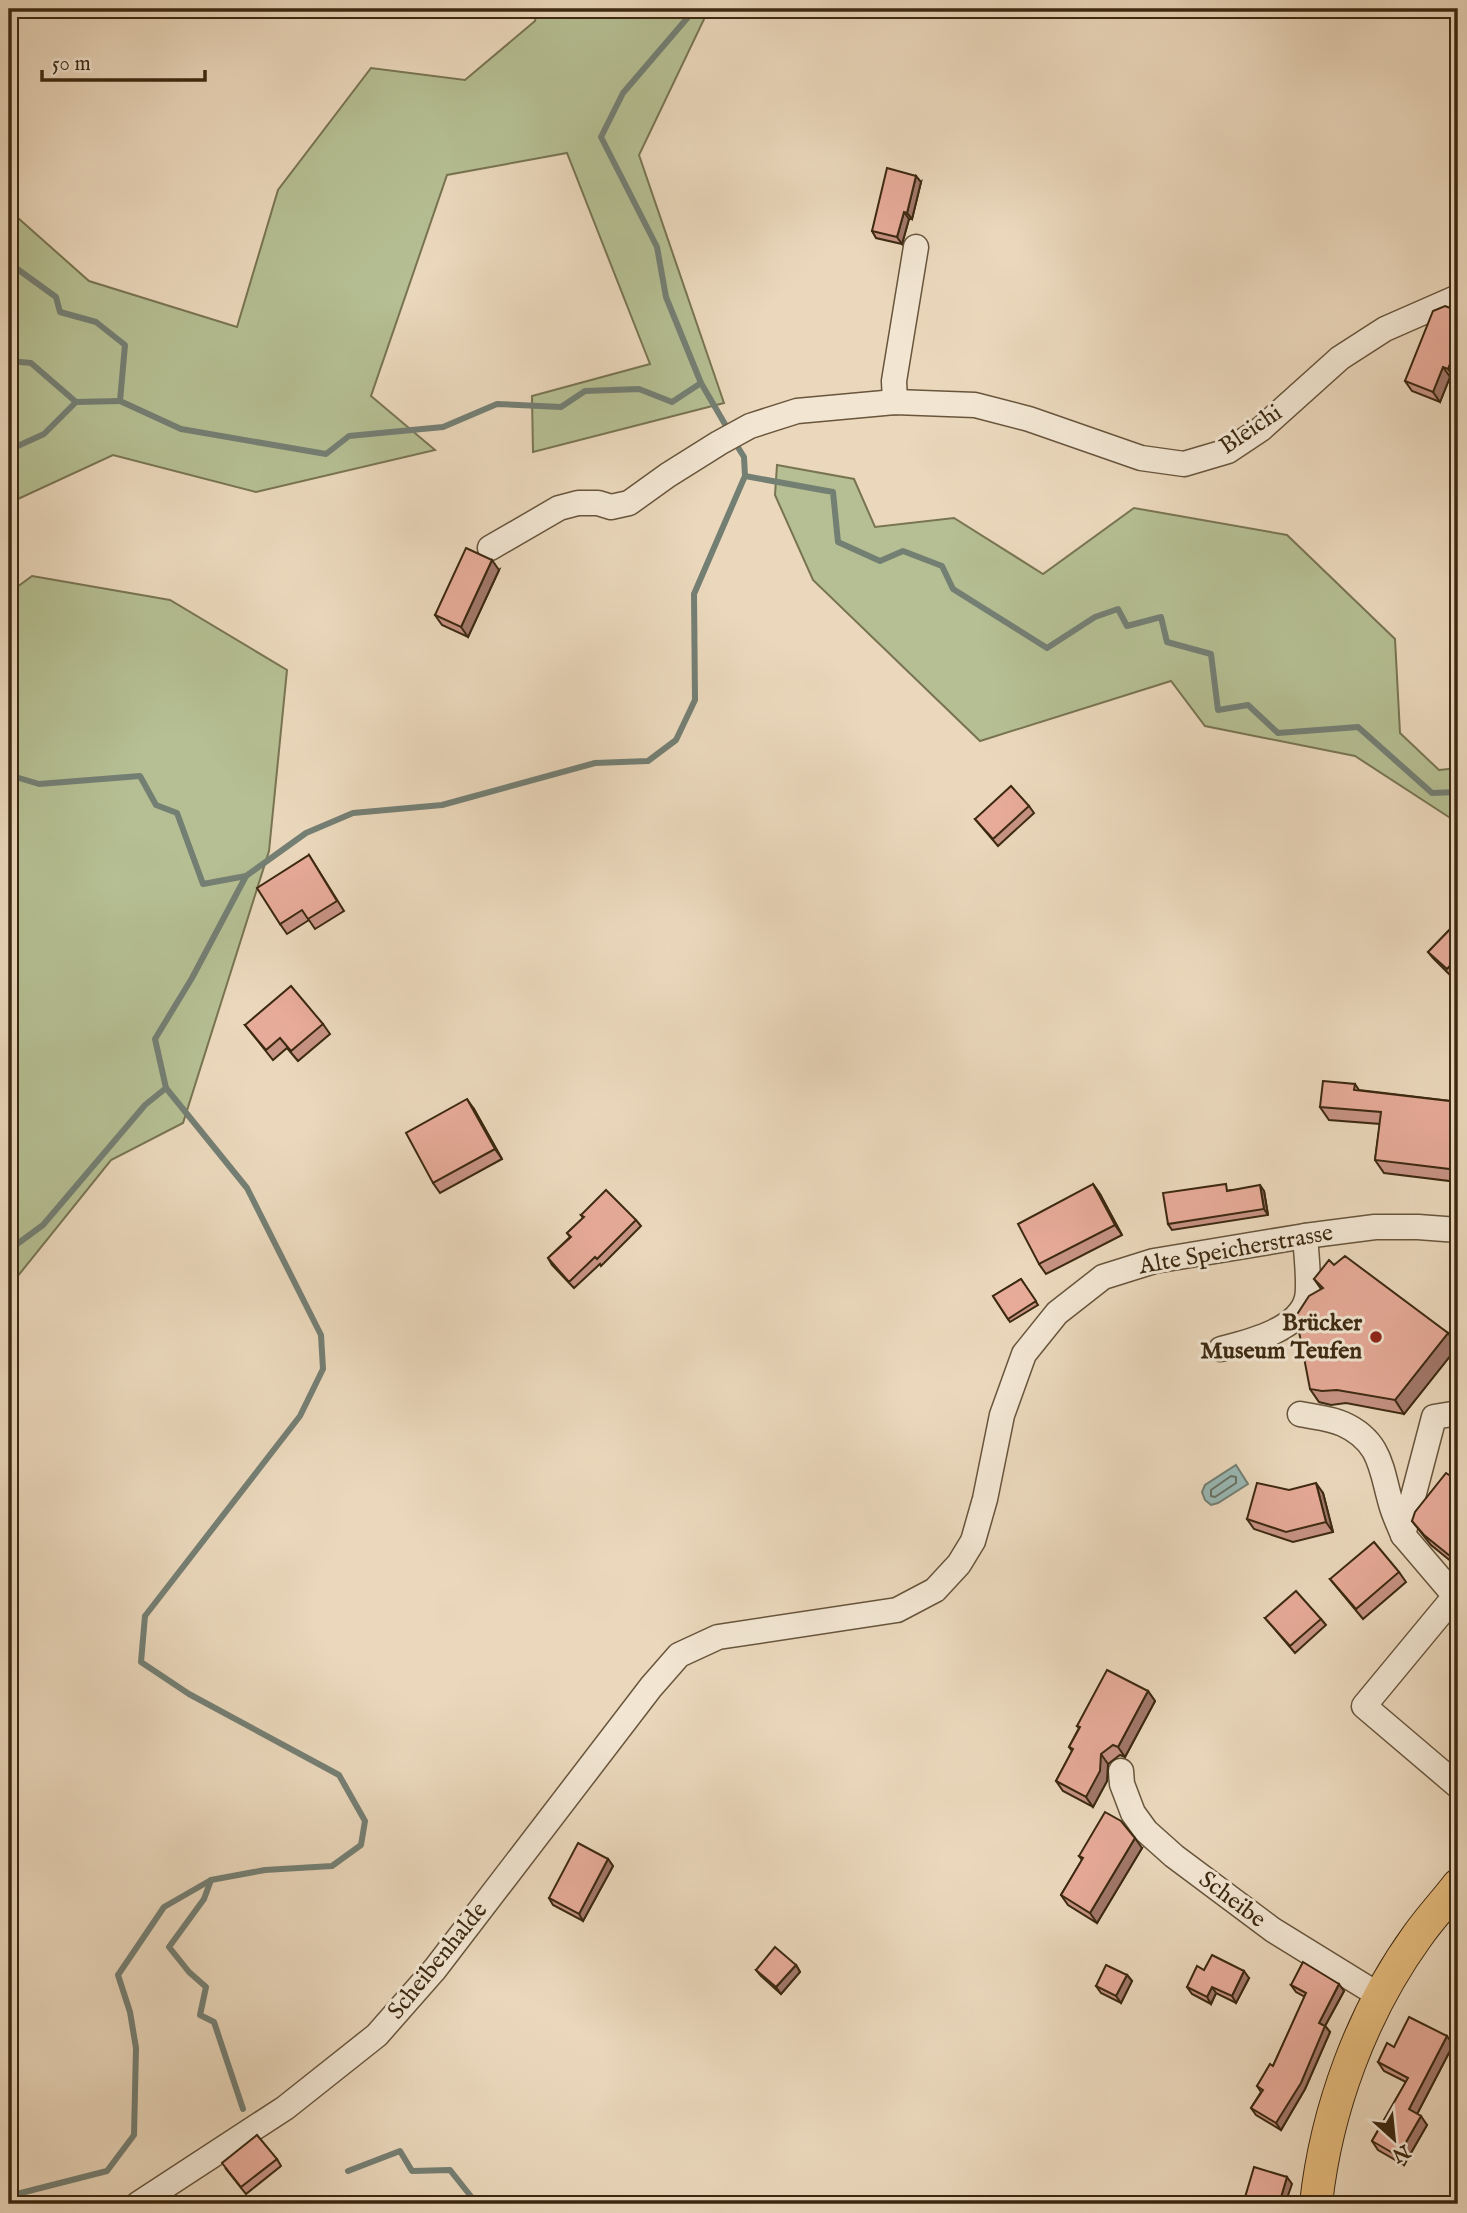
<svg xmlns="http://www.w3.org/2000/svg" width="1467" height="2213" viewBox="0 0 1467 2213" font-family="'IM FELL English',serif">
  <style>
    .green { fill: #b5bf93; stroke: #787452; stroke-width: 2 }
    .water { fill: #99b9b6; stroke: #747f74; stroke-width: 2 }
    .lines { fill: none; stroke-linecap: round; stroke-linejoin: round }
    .shore { stroke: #6a7164; stroke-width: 2 }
    .stream { stroke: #747f74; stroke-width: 6 }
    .minor-casing { stroke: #68553c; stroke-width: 27 }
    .major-casing { stroke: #3c2911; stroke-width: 34 }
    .minor { stroke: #f2e6d3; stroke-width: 24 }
    .major { stroke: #e6bc7e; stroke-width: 32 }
    .wall { fill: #c79384; stroke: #3c2911; stroke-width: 2 }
    .shaded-wall { fill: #a2786b; stroke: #3c2911; stroke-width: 2 }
    .building { fill: #e7ab99; stroke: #3c2911; stroke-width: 2 }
    .poi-dot { fill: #8f2418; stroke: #f2e6d3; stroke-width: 2.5 }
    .labels { text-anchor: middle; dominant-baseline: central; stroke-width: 6; stroke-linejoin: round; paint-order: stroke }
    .street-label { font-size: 24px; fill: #3c2911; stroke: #f2e6d3 }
    .poi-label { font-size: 24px; font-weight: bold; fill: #3c2911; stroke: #f2e6d3; text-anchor: end }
  </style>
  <rect width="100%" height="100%" fill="#ebd8bc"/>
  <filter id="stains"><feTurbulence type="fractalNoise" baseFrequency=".00286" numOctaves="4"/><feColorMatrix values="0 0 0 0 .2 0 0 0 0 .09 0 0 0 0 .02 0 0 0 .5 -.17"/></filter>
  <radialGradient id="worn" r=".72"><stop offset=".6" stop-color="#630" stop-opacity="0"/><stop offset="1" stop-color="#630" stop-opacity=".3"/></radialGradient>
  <g class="green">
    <path d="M537 9H733L705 17 639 155 724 403 533 452 532 396 650 364 567 153 447 175 371 396 435 450 256 492 113 455 18 499 9 500V210L89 281 237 327 278 190 371 68 465 80 535 21Z"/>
    <path d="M777 465 854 479 875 527 954 518 1043 574 1134 508 1287 535 1395 639 1400 733 1439 770 1458 768V823L1355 756 1205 726 1171 681 980 741 813 580 775 495Z"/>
    <path d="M32 576 170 600 287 670 269 851 183 1123 111 1160 9 1287V593Z"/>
  </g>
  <path class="water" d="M1236 1465 1248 1484 1218 1503 1211 1505 1205 1500 1202 1492 1205 1485Z"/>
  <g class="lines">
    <path class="shore" d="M1231 1476 1236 1477V1483L1215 1497 1211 1496V1490Z"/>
    <g class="stream">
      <path d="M695 9 623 93 601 137 657 247 666 297 701 383 729 431"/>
      <path d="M9 263 56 297 60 312 96 322 125 345 120 401 181 429 326 454 349 436 443 427 497 404 561 407 585 391 639 389 672 402 701 383"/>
      <path d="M9 361 31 363 76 402 120 401"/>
      <path d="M9 450 44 434 76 402"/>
      <path d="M745 476 833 492 838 542 880 561 903 551 942 566 953 589 1047 648 1095 617 1118 609 1127 626 1161 617 1167 642 1211 654 1218 710 1248 705 1278 733 1358 727 1432 793 1458 792"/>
      <path d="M9 775 39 784 140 776 156 805 177 813 203 884 246 876"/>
      <path d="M9 1250 43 1225 145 1105 166 1088"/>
      <path d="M211 1880 204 1899 169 1947 189 1972 206 1987 200 2015 214 2022 243 2109"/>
      <path d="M348 2171 400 2151 412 2171 450 2170 477 2204 498 2200 509 2204"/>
      <path d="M9 2196 107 2171 134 2135 136 2048 130 2012 118 1975 164 1907 211 1880 265 1870 332 1866 361 1845 365 1821 339 1775 189 1694 141 1662 145 1616 300 1416 323 1369 321 1335 247 1188 166 1088 155 1039 192 978 246 876 306 833 353 813 442 805 595 763 648 761 676 740 695 700 694 594 745 476 744 457 734 441"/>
    </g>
    <defs>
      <g id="minor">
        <path d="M895 402 894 381 916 247"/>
        <path d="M490 548 559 508 578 503H598L611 507 629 503 668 475 719 443 750 426 797 411 895 402 975 405 1029 419 1141 458 1184 464 1228 451 1261 429 1340 358 1385 329 1458 297"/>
        <path d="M1221 1349C1248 1342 1300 1330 1307 1298 1310 1284 1306 1251 1305 1236"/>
        <path d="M1458 1413 1434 1417 1403 1535 1455 1596 1364 1706 1458 1786"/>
        <path d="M1300 1414C1314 1417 1330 1418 1343 1424 1381 1441 1381 1469 1391 1504 1394 1515 1399 1525 1403 1535"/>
        <path d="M1121 1771 1122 1784 1133 1813 1146 1831 1174 1856 1273 1930 1380 1996"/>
        <path d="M138 2204 285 2108 377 2035 435 1969 651 1687 679 1655 718 1637 897 1610 935 1590 959 1564 973 1541 985 1499 1002 1415 1024 1354 1057 1313 1103 1277 1154 1261 1305 1236 1375 1227H1418L1458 1230"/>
      </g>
      <path id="major" d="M1316 2204C1326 2110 1362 2012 1418 1935 1430 1918 1445 1902 1458 1885"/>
    </defs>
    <use href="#minor" class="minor-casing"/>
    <use href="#major" class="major-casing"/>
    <use href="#minor" class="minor"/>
    <use href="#major" class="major"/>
  </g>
  <g class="wall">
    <path d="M921 182 912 219H909L902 244 876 238 872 231Z"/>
    <path d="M1458 311V371L1455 379 1450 377 1440 402 1412 391 1405 381Z"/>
    <path d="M499 570 468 637 442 625 435 615Z"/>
    <path d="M1029 806 1034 813 998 846 975 819Z"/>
    <path d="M309 855 344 911 315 929 309 920 287 934 280 924Z"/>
    <path d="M1458 921V968L1451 976 1433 958 1428 952Z"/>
    <path d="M323 1024 330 1034 298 1061 287 1048 273 1060 245 1025Z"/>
    <path d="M1355 1084 1359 1090 1458 1102V1182L1384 1173 1375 1160 1380 1124 1329 1120 1320 1107Z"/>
    <path d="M474 1109 502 1159 440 1193 433 1183Z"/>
    <path d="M1093 1184 1100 1194 1122 1235 1046 1274 1039 1264Z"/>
    <path d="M1230 1190 1264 1191 1268 1215 1172 1230 1168 1224Z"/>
    <path d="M581 1215 636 1220 641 1226 601 1266 600 1264 574 1288 552 1265 548 1258 570 1237 567 1233 583 1218Z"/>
    <path d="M1334 1265 1448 1333 1458 1346 1404 1414 1346 1403 1331 1405 1319 1402 1310 1389 1321 1289 1314 1279Z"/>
    <path d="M1021 1279 1038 1305 1010 1322 993 1296Z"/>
    <path d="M1458 1469V1567L1431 1545 1412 1521Z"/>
    <path d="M1323 1493 1333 1532 1293 1542 1254 1529 1247 1519Z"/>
    <path d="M1399 1572 1406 1582 1363 1619 1330 1579Z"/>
    <path d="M1265 1618 1321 1619 1326 1625 1295 1653Z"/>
    <path d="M1148 1691 1155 1701 1125 1757 1120 1755 1108 1764 1107 1781 1093 1807 1063 1791 1056 1781 1072 1751 1069 1747 1079 1728 1077 1726Z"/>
    <path d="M1142 1848 1097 1923 1068 1905 1061 1895 1082 1860 1079 1856Z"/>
    <path d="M608 1859 613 1866 583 1921 553 1905 549 1898Z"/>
    <path d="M796 1965 800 1972 781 1994 761 1976 756 1970Z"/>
    <path d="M1204 1970 1249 1978 1236 2003 1216 1993 1211 2004 1192 1994 1187 1987Z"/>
    <path d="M1127 1975 1132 1981 1121 2003 1101 1993 1096 1986Z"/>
    <path d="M1291 1985 1344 1991 1325 2026 1330 2032 1305 2089 1281 2130 1256 2115 1251 2108 1261 2092 1257 2086 1273 2066 1305 1997 1296 1992Z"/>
    <path d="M1453 2045 1417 2114 1427 2125 1404 2165 1378 2150 1372 2141 1406 2082 1384 2071 1378 2062Z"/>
    <path d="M277 2159 281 2166 246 2194 226 2169Z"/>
  </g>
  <g class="shaded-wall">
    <path d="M916 176 921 182 912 219 907 213Z"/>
    <path d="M904 212 909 219 902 244 897 237Z"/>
    <path d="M1458 343V371L1455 379 1448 369Z"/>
    <path d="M1443 367 1450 377 1440 402 1433 392Z"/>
    <path d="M492 560 499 570 468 637 461 627Z"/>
    <path d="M467 1099 474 1109 502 1159 495 1149Z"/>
    <path d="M1093 1184 1100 1194 1122 1235 1115 1225Z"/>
    <path d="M1260 1185 1264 1191 1268 1215 1264 1209Z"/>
    <path d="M1448 1333 1458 1346 1404 1414 1395 1400Z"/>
    <path d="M1316 1483 1323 1493 1333 1532 1326 1522Z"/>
    <path d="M1148 1691 1155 1701 1125 1757 1118 1747Z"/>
    <path d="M1101 1754 1108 1764 1107 1781 1093 1807 1086 1797Z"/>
    <path d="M1135 1838 1142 1848 1097 1923 1090 1913Z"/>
    <path d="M608 1859 613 1866 583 1921 579 1914Z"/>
    <path d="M796 1965 800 1972 781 1994 776 1987Z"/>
    <path d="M1244 1971 1249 1978 1236 2003 1232 1996Z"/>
    <path d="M1127 1975 1132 1981 1121 2003 1116 1996Z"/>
    <path d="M1339 1984 1344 1991 1325 2026 1330 2032 1305 2089 1281 2130 1276 2123 1319 2023Z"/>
    <path d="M1212 1987 1216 1993 1211 2004 1207 1997Z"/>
    <path d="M1447 2036 1453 2045 1415 2118 1409 2109Z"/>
    <path d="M1421 2116 1427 2125 1404 2165 1398 2156Z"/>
    <path d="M1287 2177 1292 2184 1285 2204H1279Z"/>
  </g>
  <g class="building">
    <path d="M887 168 916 176 907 213 904 212 897 237 872 231Z"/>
    <path d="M1445 306 1458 311V343L1448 369 1443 367 1433 392 1405 381 1433 311Z"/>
    <path d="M466 548 492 560 461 627 435 615Z"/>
    <path d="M1011 786 1029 806 993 839 975 819Z"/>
    <path d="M309 855 337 901 308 919 302 910 280 924 257 888Z"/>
    <path d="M1458 921V957L1447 969 1428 952Z"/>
    <path d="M291 986 323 1024 291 1051 280 1038 266 1050 245 1025Z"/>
    <path d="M1323 1081 1355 1084 1354 1090 1458 1102V1170L1375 1160 1381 1112 1320 1107Z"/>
    <path d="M467 1099 495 1149 433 1183 406 1133Z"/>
    <path d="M1093 1184 1115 1225 1039 1264 1018 1224Z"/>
    <path d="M1226 1184 1227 1191 1260 1185 1264 1209 1168 1224 1163 1193Z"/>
    <path d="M606 1190 636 1220 597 1259 595 1257 569 1282 548 1258 571 1237 567 1233 584 1217 581 1215Z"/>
    <path d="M1458 1241V1264L1455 1261Z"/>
    <path d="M1345 1256 1448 1333 1395 1400 1337 1390 1322 1391 1310 1389 1296 1316 1309 1296 1323 1288 1314 1279 1329 1260 1334 1265Z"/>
    <path d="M1021 1279 1036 1301 1008 1319 993 1296Z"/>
    <path d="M1458 1469V1556L1455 1560 1424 1535 1412 1521 1415 1512 1446 1473 1452 1477Z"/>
    <path d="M1257 1483 1289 1490 1316 1483 1326 1522 1286 1532 1247 1519Z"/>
    <path d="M1374 1542 1399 1572 1356 1609 1330 1579Z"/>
    <path d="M1296 1591 1321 1619 1290 1646 1265 1618Z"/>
    <path d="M1107 1670 1148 1691 1118 1747 1113 1745 1101 1754 1100 1771 1086 1797 1056 1781 1073 1749 1069 1747 1080 1727 1077 1726Z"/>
    <path d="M1105 1812 1121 1821 1135 1838 1090 1913 1061 1895 1083 1858 1079 1856Z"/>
    <path d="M578 1843 608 1859 579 1914 549 1898Z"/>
    <path d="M775 1947 796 1965 776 1987 756 1970Z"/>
    <path d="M1212 1955 1244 1971 1232 1996 1212 1987 1207 1997 1187 1987 1197 1966 1204 1970Z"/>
    <path d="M1303 1962 1339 1984 1319 2023 1325 2026 1301 2083 1276 2123 1251 2108 1263 2090 1257 2086 1270 2064 1273 2066 1306 1993 1291 1985Z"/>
    <path d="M1106 1965 1127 1975 1116 1996 1096 1986Z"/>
    <path d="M1409 2017 1447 2036 1409 2109 1421 2116 1398 2156 1372 2141 1408 2078 1378 2062 1387 2043 1394 2047Z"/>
    <path d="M257 2135 277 2159 241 2187 222 2163Z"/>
    <path d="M1254 2167 1287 2177 1279 2204H1243Z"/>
    <path d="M1390 2198 1402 2204H1387Z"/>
  </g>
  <circle class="poi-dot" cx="1376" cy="1337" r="7"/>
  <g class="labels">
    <g class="street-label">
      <text transform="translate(1251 430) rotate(-34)">Bleichi</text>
      <text transform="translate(1236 1250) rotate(-10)">Alte Speicherstrasse</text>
      <text transform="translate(1232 1900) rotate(37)">Scheibe</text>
      <text transform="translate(438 1961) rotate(-51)">Scheibenhalde</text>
    </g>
    <g class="poi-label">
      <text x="1362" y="1323">Brücker<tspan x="1362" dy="28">Museum Teufen</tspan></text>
    </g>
  </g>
  <rect width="1467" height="2213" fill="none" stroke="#ebd8bc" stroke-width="35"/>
  <rect x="10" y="10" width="1446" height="2192" fill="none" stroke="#3c2911" stroke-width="3.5"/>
  <rect x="18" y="18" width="1432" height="2178" fill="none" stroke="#3c2911" stroke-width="2"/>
  <g transform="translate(1394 2139) rotate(153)" stroke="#f2e6d3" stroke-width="5" paint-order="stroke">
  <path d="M0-5L12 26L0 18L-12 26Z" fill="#3c2911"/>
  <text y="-10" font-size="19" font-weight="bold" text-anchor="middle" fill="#3c2911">N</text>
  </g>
  <path d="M42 70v10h163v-10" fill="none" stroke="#3c2911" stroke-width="3.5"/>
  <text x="52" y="70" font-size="21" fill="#3c2911" stroke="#f2e6d3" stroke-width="5" paint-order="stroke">50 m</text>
  <rect width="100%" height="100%" filter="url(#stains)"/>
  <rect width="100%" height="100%" fill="url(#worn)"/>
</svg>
